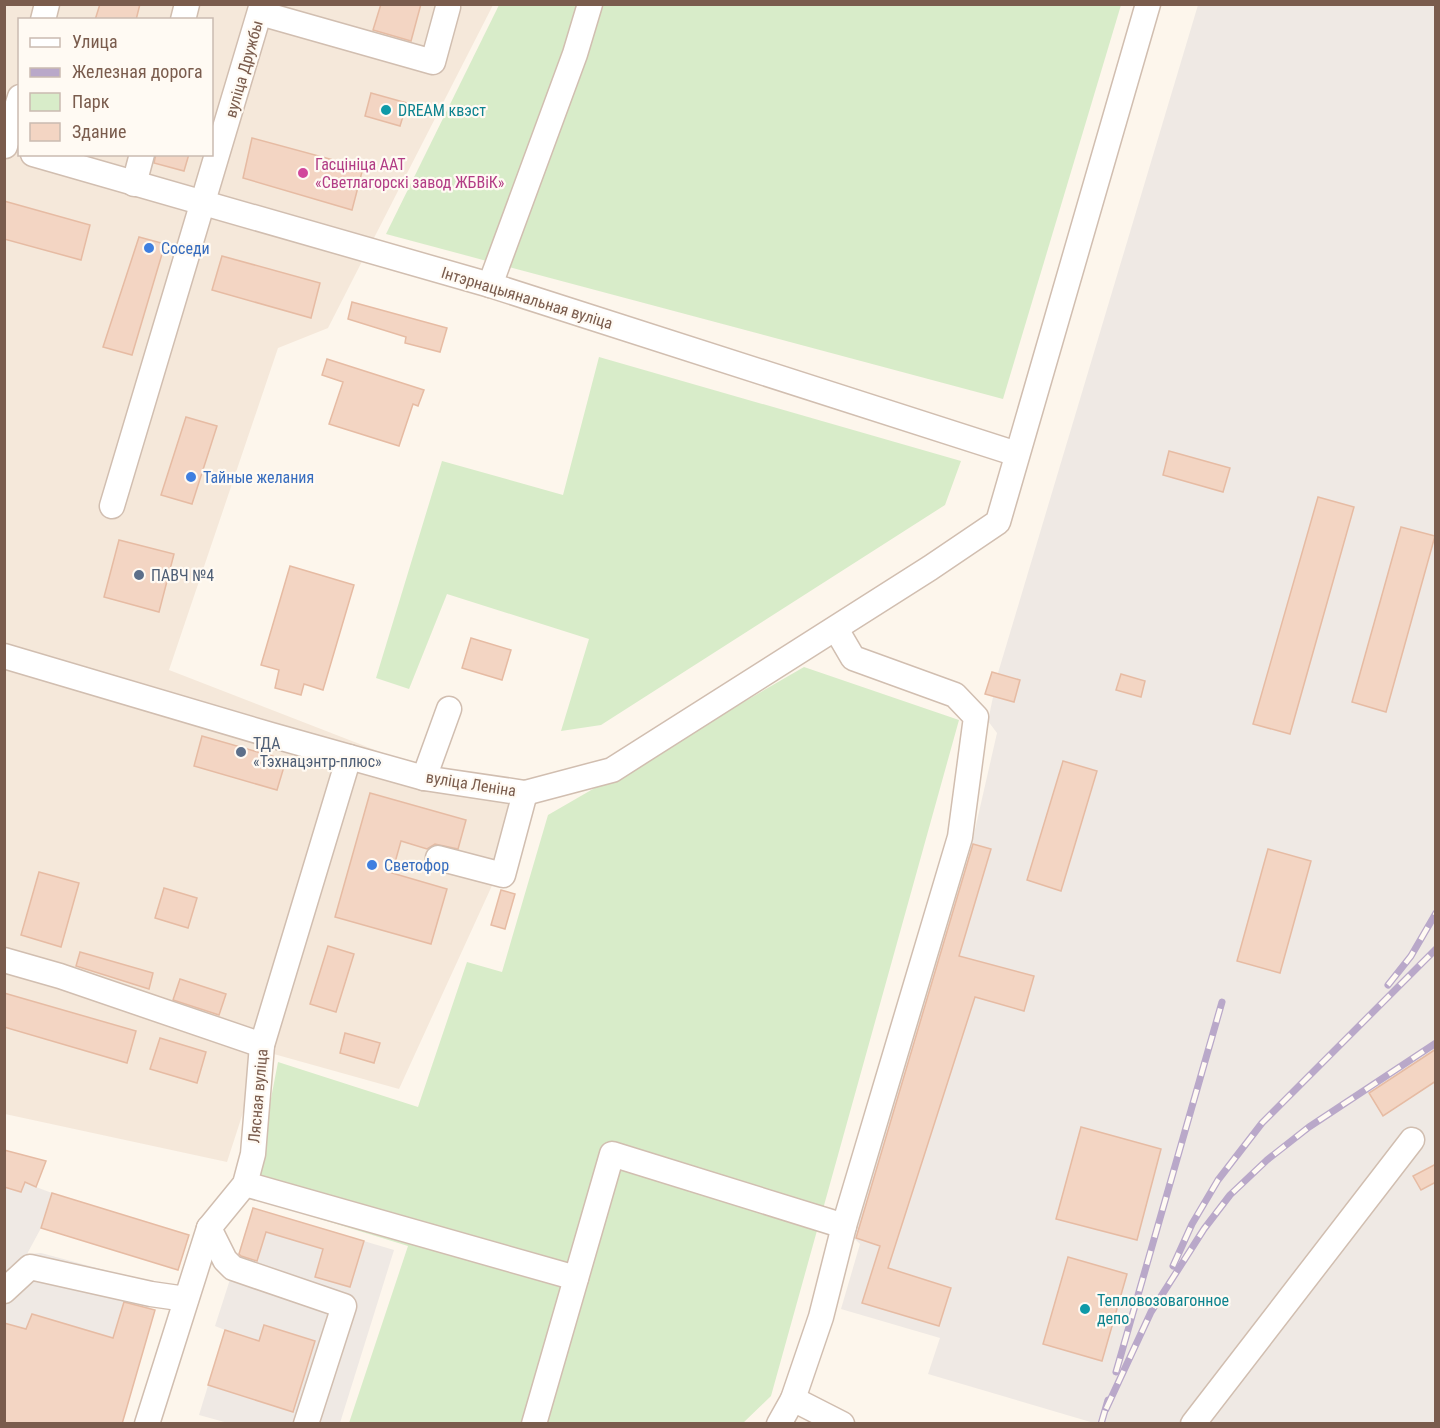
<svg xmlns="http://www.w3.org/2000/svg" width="1440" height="1428" viewBox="0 0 1440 1428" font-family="'Roboto Condensed',sans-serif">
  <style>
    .residential { fill: #f5e8da; fill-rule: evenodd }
    .industrial { fill: #efe9e4 }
    .green { fill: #d8ecc9 }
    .building { fill: #f3d5c3; stroke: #e6bba3; stroke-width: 1.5 }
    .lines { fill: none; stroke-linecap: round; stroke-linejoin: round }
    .minor-casing { stroke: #d1beb0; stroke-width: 27 }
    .minor { stroke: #fff; stroke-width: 24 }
    .rail-casing { stroke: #b9a8c9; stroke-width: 7 }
    .rail { stroke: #fffaf3; stroke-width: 4.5; stroke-dasharray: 14; stroke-linecap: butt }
    .culture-dot { fill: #0f9aa8; stroke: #fffaf3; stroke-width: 2 }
    .hotel-dot { fill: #d1479c; stroke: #fffaf3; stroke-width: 2 }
    .shop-dot { fill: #3f7fe0; stroke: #fffaf3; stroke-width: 2 }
    .service-dot { fill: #5c6f8a; stroke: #fffaf3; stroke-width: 2 }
    .labels { text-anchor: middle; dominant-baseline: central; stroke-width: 4.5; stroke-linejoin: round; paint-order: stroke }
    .street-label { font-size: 16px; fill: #7a5c4d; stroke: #fffaf3 }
    .culture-label { font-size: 16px; fill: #0d838f; stroke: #fffaf3; text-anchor: start }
    .hotel-label { font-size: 16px; fill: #b23c85; stroke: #fffaf3; text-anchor: start }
    .shop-label { font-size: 16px; fill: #366cbe; stroke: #fffaf3; text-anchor: start }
    .service-label { font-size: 16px; fill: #4e5e75; stroke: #fffaf3; text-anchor: start }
  </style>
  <rect width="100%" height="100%" fill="#fdf6ec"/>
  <path class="residential" d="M5 5H493L328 328 278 348 169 670 527 809 399 1089 263 1051 227 1162 5 1114ZM20 20H212V154H20Z"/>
  <g class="industrial">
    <path d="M1198 5H1435V1423H1094L928 1374 940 1338 841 1309 860 1244 853 1237 971 847 997 733 988 721 998 673Z"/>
    <path d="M4 1150 46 1161 36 1187 52 1193 41 1228 27 1254 41 1253 153 1283 148 1307 155 1310 122 1423H5Z"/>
    <path d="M253 1208 394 1250 340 1423H228L199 1415 225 1330 215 1326Z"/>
  </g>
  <g class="green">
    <path d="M499 5H1121L1003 399 386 234Z"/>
    <path d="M599 357 961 461 945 505 601 725 561 731 589 639 447 594 409 689 376 678 442 461 563 495Z"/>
    <path d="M804 667 959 720 771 1396 743 1423H349L408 1246 252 1198 278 1062 418 1107 467 962 502 972 548 815Z"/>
  </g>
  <g class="building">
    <path d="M100 4H140L136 20H95Z"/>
    <path d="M381 4H421L411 41 373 30Z"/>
    <path d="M371 93 407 103 400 126 365 116Z"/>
    <path d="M252 138 363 168 352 210 243 178Z"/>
    <path d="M156 154H189L184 171 154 163Z"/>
    <path d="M4 201 90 225 81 260 4 239Z"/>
    <path d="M139 237 165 244 132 355 103 347Z"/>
    <path d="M222 256 320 283 311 318 212 290Z"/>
    <path d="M352 302 447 328 440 352 405 343 406 337 348 319Z"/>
    <path d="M327 359 424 390 418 406 413 404 399 446 329 424 343 382 322 375Z"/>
    <path d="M186 417 217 426 192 504 161 495Z"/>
    <path d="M1169 451 1230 468 1223 492 1163 475Z"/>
    <path d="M1318 497 1354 507 1290 734 1253 724Z"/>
    <path d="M1401 527 1435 536 1386 712 1352 702Z"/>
    <path d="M119 540 174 554 159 612 104 597Z"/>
    <path d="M290 566 354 585 323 690 304 684 301 695 275 688 279 670 261 665Z"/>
    <path d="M471 638 511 650 502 680 462 668Z"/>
    <path d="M992 672 1020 680 1014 702 985 694Z"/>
    <path d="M1121 674 1145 681 1141 697 1116 690Z"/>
    <path d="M202 736 286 760 277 790 194 766Z"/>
    <path d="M1063 761 1097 771 1061 891 1027 880Z"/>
    <path d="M370 793 466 820 458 849 435 844 427 849 401 841 392 873 447 889 431 944 335 917Z"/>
    <path d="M973 844 991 849 959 956 1034 976 1024 1011 975 997 888 1268 951 1288 939 1326 862 1303 880 1246 856 1238Z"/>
    <path d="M1268 849 1311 861 1280 973 1237 961Z"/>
    <path d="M39 872 79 883 61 947 21 935Z"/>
    <path d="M164 888 197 898 188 928 155 918Z"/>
    <path d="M501 890 515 894 505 929 491 925Z"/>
    <path d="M328 946 354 954 336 1012 310 1004Z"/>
    <path d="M80 952 153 973 149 989 76 966Z"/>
    <path d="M180 979 226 994 219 1015 173 1000Z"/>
    <path d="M4 993 136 1031 127 1063 4 1027Z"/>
    <path d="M345 1033 380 1043 374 1063 340 1053Z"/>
    <path d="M160 1038 206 1052 197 1083 150 1069Z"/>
    <path d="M1436 1049V1081L1383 1116 1369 1093Z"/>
    <path d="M1081 1127 1161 1149 1137 1240 1056 1219Z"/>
    <path d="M4 1150 46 1161 36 1187 25 1182 21 1192 4 1187Z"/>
    <path d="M1436 1164V1182L1421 1190 1413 1176Z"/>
    <path d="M52 1193 189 1235 178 1270 41 1228Z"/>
    <path d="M253 1208 364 1241 350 1287 315 1277 323 1249 266 1232 257 1261 241 1256 239 1254Z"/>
    <path d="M1068 1257 1127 1274 1102 1361 1043 1344Z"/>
    <path d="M124 1302 155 1310 122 1424H4V1323L26 1329 32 1314 113 1338Z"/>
    <path d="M264 1325 315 1341 293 1412 208 1385 225 1330 259 1341Z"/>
  </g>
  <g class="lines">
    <defs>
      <g id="minor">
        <path d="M260 13 433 62 448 7"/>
        <path d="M43 20 47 4"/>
        <path d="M183 20 187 4"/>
        <path d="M5 146 20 97"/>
        <path d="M33 154 490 285 1017 454"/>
        <path d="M134 184 142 154"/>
        <path d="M490 285 575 54 590 4"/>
        <path d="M112 506 262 4"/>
        <path d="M4 656 271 735 424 778 525 793 612 770 930 568 998 522 1148 4"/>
        <path d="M424 778 449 709"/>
        <path d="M438 858 503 875 525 793"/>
        <path d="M4 960 60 976 262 1045"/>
        <path d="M245 1184 576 1278"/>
        <path d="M209 1228 225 1260 233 1268 344 1306 306 1424"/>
        <path d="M4 1291 30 1267 151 1294 186 1299"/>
        <path d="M793 1399 821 1317 844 1226 960 837 976 717 955 695 853 658 836 629"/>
        <path d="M147 1424 209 1228 245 1184 253 1154 262 1045 349 757"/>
        <path d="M534 1424 612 1154 844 1226"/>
        <path d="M779 1424 793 1399 842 1424"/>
        <path d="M1193 1424 1412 1140"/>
      </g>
    </defs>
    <use href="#minor" class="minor-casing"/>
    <use href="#minor" class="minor"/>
    <defs>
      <g id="rail">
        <path d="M1388 985 1411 956 1436 913"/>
        <path d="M1173 1266 1192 1224 1218 1180 1262 1123 1436 949"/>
        <path d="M1116 1372 1222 1002"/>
        <path d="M1106 1409 1151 1312 1204 1229 1230 1195 1267 1160 1309 1127 1436 1043"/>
        <path d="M1101 1424 1108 1400"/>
      </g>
    </defs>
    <use href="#rail" class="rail-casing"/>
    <use href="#rail" class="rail"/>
  </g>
  <g class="culture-dot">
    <circle cx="386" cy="110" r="6"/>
    <circle cx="1085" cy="1309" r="6"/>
  </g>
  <circle class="hotel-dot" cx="303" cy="173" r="6"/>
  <g class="shop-dot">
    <circle cx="149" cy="248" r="6"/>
    <circle cx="191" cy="477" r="6"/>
    <circle cx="372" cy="865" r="6"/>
  </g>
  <g class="service-dot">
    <circle cx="139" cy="575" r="6"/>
    <circle cx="241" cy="752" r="6"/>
  </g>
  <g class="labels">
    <g class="street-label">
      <text transform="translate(244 69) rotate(-74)">вуліца Дружбы</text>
      <text transform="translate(527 298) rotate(17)">Інтэрнацыянальная вуліца</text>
      <text transform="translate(471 784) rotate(9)">вуліца Леніна</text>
      <text transform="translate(258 1096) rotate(-85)">Лясная вуліца</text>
    </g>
    <g class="culture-label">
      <text x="398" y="110">DREAM квэст</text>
      <text x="1097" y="1300">Тепловозовагонное<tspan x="1097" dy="18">депо</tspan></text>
    </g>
    <g class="hotel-label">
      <text x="315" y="164">Гасцініца ААТ<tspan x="315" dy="18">«Светлагорскі завод ЖБВіК»</tspan></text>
    </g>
    <g class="shop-label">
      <text x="161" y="248">Соседи</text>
      <text x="203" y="477">Тайные желания</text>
      <text x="384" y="865">Светофор</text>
    </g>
    <g class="service-label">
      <text x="151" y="575">ПАВЧ №4</text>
      <text x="253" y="743">ТДА<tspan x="253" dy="18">«Тэхнацэнтр-плюс»</tspan></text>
    </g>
  </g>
  <rect width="1440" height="1428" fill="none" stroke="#7a5c4d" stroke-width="12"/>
  <rect x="18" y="18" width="195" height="138" fill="#fffaf3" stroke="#cabbb1" stroke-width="1.5"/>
  <rect x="30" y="38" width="30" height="9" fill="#ffffff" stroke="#cabbb1" stroke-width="1.5"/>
  <text x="72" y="48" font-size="18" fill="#7a5c4d">Улица</text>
  <rect x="30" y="68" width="30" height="9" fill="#b9a8c9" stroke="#cabbb1" stroke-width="1.5"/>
  <text x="72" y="78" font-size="18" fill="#7a5c4d">Железная дорога</text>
  <rect x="30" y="93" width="30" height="18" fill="#d8ecc9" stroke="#cabbb1" stroke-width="1.5"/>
  <text x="72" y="108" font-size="18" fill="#7a5c4d">Парк</text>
  <rect x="30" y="123" width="30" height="18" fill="#f3d5c3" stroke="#cabbb1" stroke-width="1.5"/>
  <text x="72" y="138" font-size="18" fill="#7a5c4d">Здание</text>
</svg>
